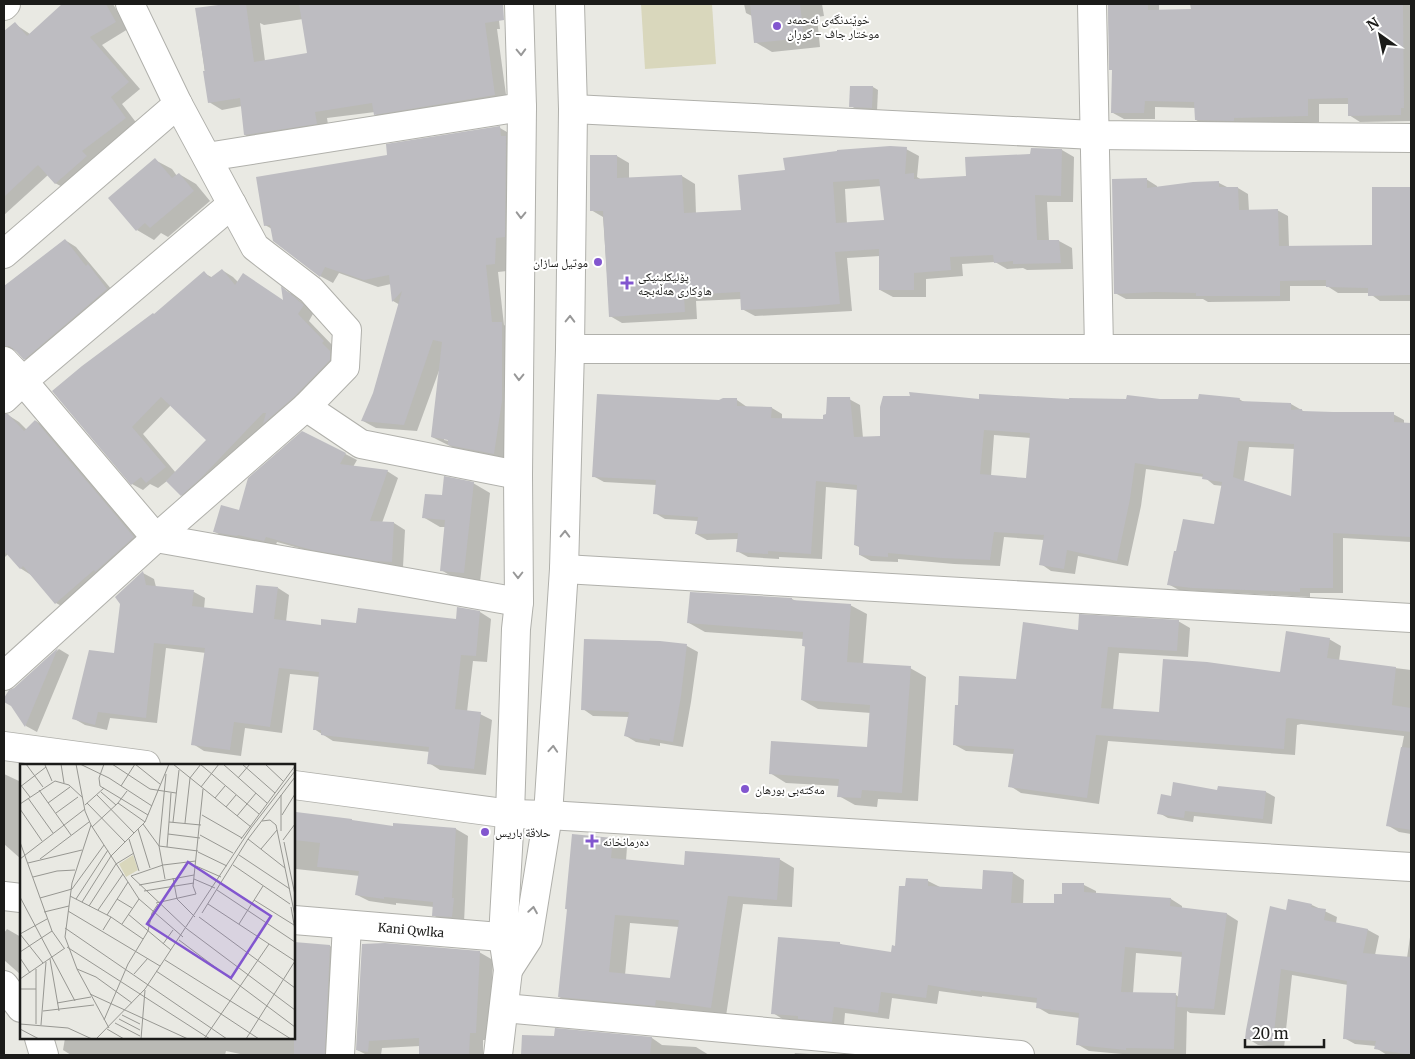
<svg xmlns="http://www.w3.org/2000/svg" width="1415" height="1059" viewBox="0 0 1415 1059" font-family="Merriweather,'Noto Naskh Arabic',serif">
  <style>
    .green { fill: #d9d7bc }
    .shadow { fill: #0003; fill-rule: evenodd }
    .building { fill: #bdbcc1; fill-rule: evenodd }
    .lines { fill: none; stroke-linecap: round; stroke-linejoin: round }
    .minor-casing { stroke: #b0b0ab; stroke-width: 30 }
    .major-casing { stroke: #b0b0ab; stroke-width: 30 }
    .minor { stroke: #fff; stroke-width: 28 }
    .major { stroke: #fff; stroke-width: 28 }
    .oneway { stroke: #989898 }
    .poi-dot { fill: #8256cf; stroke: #fff; stroke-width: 2 }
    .labels { text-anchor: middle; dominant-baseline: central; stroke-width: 4; stroke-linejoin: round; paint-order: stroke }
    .poi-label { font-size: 12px; fill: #1b1b19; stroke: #fff; text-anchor: start }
    .street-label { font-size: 12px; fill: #1b1b19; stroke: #fff }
    .inset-road { fill: none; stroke: #979792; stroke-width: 1 }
    .view { fill: #8256cf; fill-opacity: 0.15; stroke: #8256cf; stroke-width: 2.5 }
    .inset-edge { fill: none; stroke: #1b1b19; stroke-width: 2.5 }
  </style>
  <rect width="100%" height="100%" fill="#e9e9e3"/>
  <path class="green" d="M641 4H712L716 64 645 69Z"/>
  <g class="shadow">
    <path d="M64 4H113L128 29 102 45 140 89 122 104 138 125 68 190 55 183 48 175 4 215V33L15 24 30 34Z"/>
    <path d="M234 4H424L437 95 456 93 449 4H497L500 29H497L507 102 388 121 375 114V112L327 118 329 131 258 142 245 135 242 106 222 110 209 102 196 9ZM303 19 309 54 265 61 260 23 264 25Z"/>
    <path d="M744 4H822L824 16 817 17 820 47 772 52 755 42 752 16 746 13Z"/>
    <path d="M1108 4H1159V11L1192 10V4H1411V121L1360 122 1349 115V104H1319V122L1207 126 1196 120V108L1155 107V119H1124L1113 113V70L1110 69Z"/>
    <path d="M873 87 878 90 877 111 856 109 851 106Z"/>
    <path d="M500 128 512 135 507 271 498 272 504 325 515 331 507 461 462 452 432 437 440 368 417 431 376 428 363 421 375 393 400 305 393 301 391 284 378 287 339 273 333 283 320 276 272 229 265 225 388 156ZM444 438 454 442 444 440Z"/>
    <path d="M906 149 919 156 917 177 922 180 967 177 1032 155 1062 150 1074 157 1073 202H1047L1049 241H1059L1072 248 1073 269 1027 270 1023 268 1007 269 995 262 962 264 963 276 926 279V297H893L880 290V256L847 258 852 311 755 316 742 309V299L696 301 697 319 622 323 610 316 603 217 591 210 617 156 629 163V179L682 176 695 184 696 214 743 211 787 171ZM882 186 886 221 847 224 845 189Z"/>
    <path d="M155 160 172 169 177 176 179 174 196 184 210 201 168 237 161 233 154 240 137 230Z"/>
    <path d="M1146 179 1157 186V188L1219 183 1229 188H1238L1248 194 1249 211 1277 210 1288 216 1289 247 1373 246V188H1411V301H1380L1369 293H1338L1327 286H1290V301L1208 302 1203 299H1126L1115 293Z"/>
    <path d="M65 240 76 247 117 296 36 365 25 359 18 352 4 345V287Z"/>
    <path d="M222 270 233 277 238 282 285 301 282 289 292 294 314 312 309 321 335 348 341 359 193 501 182 495 167 481 158 488 150 484 143 490 132 484 54 391 155 315 204 273 213 278ZM171 405 208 440 176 473 143 434Z"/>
    <path d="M849 399 860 405 863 438 881 437 980 400 1239 399 1244 402 1291 404 1305 412 1393 414 1404 420V424H1411V542L1343 538V593H1310V597L1179 590 1168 584 1215 526 1223 486 1214 485 1204 477 1146 469 1141 506 1128 566 1078 556 1075 574 1051 571 1041 564 1044 540 1004 537 1000 566 954 564 898 559V562L871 561 860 555 861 548 855 545 858 490 826 487 822 559 779 557V559L748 557 737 551 738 539 707 540 696 534 698 521 665 519 655 513 657 485 604 482 593 476 719 401 737 400 747 407 772 408 782 414V419L824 421ZM994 435 1031 438 1028 479 991 476ZM1249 447 1295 449 1292 498 1244 481Z"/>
    <path d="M4 415H8L19 422 27 430 36 421 46 428 144 543 67 609 56 603 31 575 20 568 8 554 4 558Z"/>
    <path d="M303 432 357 460 353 467 387 471 398 478 382 523H394L405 530 403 567 387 566 324 555 277 542 275 547 249 540 248 542 226 538 215 532 240 512Z"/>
    <path d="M473 483 490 493 480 582 458 580 441 570 446 527H440L423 517 443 497Z"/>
    <path d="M143 573 154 579 156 587 194 592 205 598 204 609 254 614 278 588 289 595 286 622 322 626 457 621 480 612 491 619 487 662 473 661 467 712 480 714 492 720 486 775 440 770 429 763 430 752 333 741 314 729 320 677 290 674 282 733 245 728 241 756 204 751 193 744 206 653 166 648 157 723 110 718 107 730 85 725 73 718 115 654Z"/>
    <path d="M792 599 796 601 850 605 867 614 863 665 910 668 926 677 918 801 878 799 877 807 855 805 839 796V786L786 783 770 773 868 749 871 713 818 709 802 700 806 647 803 646 804 639 705 632 689 623Z"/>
    <path d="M1178 621 1190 628 1188 657 1119 653 1113 710 1160 714 1281 673 1329 639 1341 646 1339 661 1411 670V834L1399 832 1387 825 1404 736 1301 724 1297 725 1295 755 1108 741 1099 804 1021 793 1010 786 1014 754 966 751 955 745 1017 680 1079 631Z"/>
    <path d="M660 642 687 646 698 652 691 702 683 747 660 743V746L636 742 626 736 629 717 593 716 583 709Z"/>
    <path d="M59 649 69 655 37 732 26 726 12 705 4 700 10 691 15 689Z"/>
    <path d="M4 774 19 781 21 784V859L4 844Z"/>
    <path d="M1218 792H1266L1275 797 1272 824 1194 816 1193 822 1168 818 1159 813 1172 797Z"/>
    <path d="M294 818 394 827 456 829 468 836 464 923 445 922 433 915 434 907 396 903V905L369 901 357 895 360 876 296 869 294 888Z"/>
    <path d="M612 839 627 847 626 861 685 866 779 859 794 868 792 907 743 904 726 1016 671 1008 670 1014 574 1005 559 997 568 910 566 909ZM630 923 679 927 671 979 625 975Z"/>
    <path d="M1013 873 1024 880 1023 905 1055 904 1063 895 1084 885 1096 891V894L1171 899 1182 906V909L1227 914 1238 921 1225 1015 1190 1013 1187 1011 1186 1055H1133L1089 1051 1077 1044 1080 1018 1049 1014 1037 1007 1038 1003 982 996V997L939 991 937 1004 892 998 889 1019 845 1013 844 1025H842L841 1028 811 1025 804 1021 784 1020 773 1013 839 943 844 946 892 953 896 947 907 879 928 881 940 887 984 891ZM1136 953 1183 957 1179 997 1176 995 1133 993Z"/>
    <path d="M1312 905 1337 917 1336 923 1368 930 1379 936 1375 955 1407 958 1411 930V1055H1387L1376 1048V1046L1355 1044 1344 1038 1348 985 1292 975 1284 1048 1258 1045 1247 1038 1287 911Z"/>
    <path d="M7 929 21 937V975L4 960V933Z"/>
    <path d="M294 943 330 946 342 953 337 1055H245L226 1051 225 1055H71L63 1050 65 1038H294Z"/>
    <path d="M479 952 493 960 489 1040H483V1055H420V1046L382 1048 381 1055H367L357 1050Z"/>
    <path d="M523 1036 652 1038 662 1045 696 1047 709 1055H522Z"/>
    <path d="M795 1053 826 1055H794Z"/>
  </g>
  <g class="building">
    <path d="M62 4H106L116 22 90 37 129 82 111 97 126 118 82 151 87 156 55 184 38 165 4 197V31L15 22 27 36Z"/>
    <path d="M226 4H246L254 62 307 53 299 4H503L504 20 485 23 495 95 374 115 372 103 315 112 317 124 244 135 240 98 208 103 203 71H205L195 8Z"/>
    <path d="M750 4H800L804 38 754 43Z"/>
    <path d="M1108 4H1148V10L1191 9 1190 4H1403L1404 108H1401V115L1348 116V98L1308 99V116L1234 118V121L1195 120 1194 102 1145 101 1144 113H1111L1112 70H1109Z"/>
    <path d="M850 86H873L872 108 849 107Z"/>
    <path d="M500 126 501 136H506L505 237 496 238 495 264 486 265 492 322H502V401L494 454 448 445V440L431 437 442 342 433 340 404 425 361 421 373 393 402 291 392 302 389 275 364 280 325 267 320 277 273 241 270 225 264 226 256 177 387 155 386 144Z"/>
    <path d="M890 146 907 147 905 174 914 173V179L966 176 965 157 1030 154 1031 148 1062 149 1061 196 1035 195 1037 240H1059L1061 263 1013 264V261L994 263 993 255 950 257 951 270 914 273V290H879V249L835 252 840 304 806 307 741 310 740 292 684 295 685 312 609 317 603 211H590V155H617V178L682 175 684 213 741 210 738 175 785 170 783 158 837 151V150ZM879 179 884 220 836 223 833 182Z"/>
    <path d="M155 158 172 178 179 173 194 191 150 228 145 223 136 231 108 198Z"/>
    <path d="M1147 178V188L1193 182 1219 181V187H1238L1239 210 1278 209 1279 246 1372 245V187H1411V295L1368 296V288L1326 287V280L1280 281V296H1196V293L1156 292 1114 294 1112 179Z"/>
    <path d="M65 239 86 266 88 264 107 289 24 360 15 350 9 346H4V286Z"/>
    <path d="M222 269 235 285 243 273 283 300 281 286 300 302 304 305 298 314 324 341 322 343 330 351V360L295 396 263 424 266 413H263L201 478 181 496 166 481 206 440 161 397 132 427 166 467 146 483 141 477 131 485 52 391 82 366 153 313 154 314 204 271 210 278Z"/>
    <path d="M909 392 979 399V394L1069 399V398L1126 399 1127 395 1160 399H1198L1199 394 1240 398 1239 401 1291 403V410L1302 409V411L1333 412H1394V422L1411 423V537L1333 533V588H1300V592L1192 588 1167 585 1174 551H1176L1183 519 1214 524 1222 482 1202 479 1203 474 1135 463 1130 499 1117 561 1067 550 1064 569 1039 565 1044 535 994 532 990 560 942 558 888 553V557L859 555V546L854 545 857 485 816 481 811 554 768 551V554L736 552 738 533 695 534 698 517 653 514 656 480 592 477 597 394 719 400 723 398H737V406L772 407 771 418 823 419V415L826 414 827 397H850L854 437 880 436V407L883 396H910ZM984 430 1030 433 1026 478 980 474ZM1238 441 1294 444 1291 496 1233 477Z"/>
    <path d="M4 414H8L24 431 35 420 134 537 95 572 94 570 55 604 23 566 20 569 4 551Z"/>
    <path d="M302 431 346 453 340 464 388 470 370 521 394 522 392 562 375 561 312 550 266 537 264 541 238 535 237 536 213 532 221 505 239 510 248 478Z"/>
    <path d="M444 476 474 482 464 573 440 571 445 520 422 518 425 494 442 495Z"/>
    <path d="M143 571 146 585 194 590 192 606 253 613 256 585 278 587 274 619 321 625V619L356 623 358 608 456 619 457 607 480 611 476 656 461 655 455 709 481 712 474 769 427 764 429 747 321 735V730H313L319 672 279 668 270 727 234 722 230 750 191 745 205 648 154 643 146 718 98 712 95 725 72 719 89 650 114 653 120 604 115 597Z"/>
    <path d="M690 592 792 598V600L851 604 847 662 911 666 902 793 862 790 861 798 837 797 839 779 769 774 771 741 867 747 870 705 801 700 805 646H802L803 632 687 623Z"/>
    <path d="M1079 614 1179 620 1177 651 1108 647 1101 708 1159 712 1163 659 1207 662 1280 672 1286 631 1330 638 1327 658 1396 667 1392 705 1411 708V732L1288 718 1286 719 1284 749 1096 735 1087 798 1008 787 1014 749 953 745 955 705H958L959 676 1016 679 1023 622 1078 630Z"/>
    <path d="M584 639 660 641 687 644 681 696 673 742 650 738 649 741 624 736 629 712 581 710Z"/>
    <path d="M58 648 25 727 11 706 4 702V698L9 690 14 688Z"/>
    <path d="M1401 747 1411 748V830L1386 826Z"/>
    <path d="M1173 782 1217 790 1218 786 1266 791 1263 819 1185 811 1184 818 1157 814 1161 794 1171 796Z"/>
    <path d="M296 812 352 819V820L393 826V823L456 828 452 898H454L452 917 432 916 433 902 384 897V899L355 895 359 871 317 867 320 843 294 840Z"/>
    <path d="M572 834 613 838 611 858 684 865 685 851 780 858 777 900 728 896 711 1008 656 1000 655 1006 558 997 567 909H565ZM615 915 679 920 670 978 609 972Z"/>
    <path d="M983 870 1013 872 1011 903H1054V894H1062V883H1084V892L1171 898 1170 906 1227 913 1214 1009 1177 1007 1182 952 1125 947 1121 992 1176 993 1174 1049 1126 1048V1050L1076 1045 1079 1013 1036 1008 1037 998 971 990 970 992 928 985 926 998 881 992 878 1013 834 1007 832 1022 798 1019V1016L771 1014 778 937 840 942V944L891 952 892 945 895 946 899 886H905L906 878 928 879V886L982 889Z"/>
    <path d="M1288 899 1312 904 1311 907 1326 909 1324 920 1368 929 1363 953 1411 957V1055L1374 1049 1376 1041 1343 1039 1347 981 1281 969 1273 1042 1245 1039 1246 1030 1270 906 1286 910Z"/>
    <path d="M294 942 330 945 325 1055H294Z"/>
    <path d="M385 943 480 951 476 1033H470L469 1055H419V1038L369 1041 368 1052 356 1050 362 944Z"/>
    <path d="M555 1028 652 1037 650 1055H521L522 1035 554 1036Z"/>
  </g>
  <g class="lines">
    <defs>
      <g id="minor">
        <path d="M1092 4 1099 349"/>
        <path d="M4 6 6 4"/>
        <path d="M573 109 1094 135 1411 138"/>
        <path d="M207 157 522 107"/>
        <path d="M4 254 178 104"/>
        <path d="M570 349H1411"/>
        <path d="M4 361 23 381 156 538 519 602"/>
        <path d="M4 399 23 381 232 204"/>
        <path d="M306 407 361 444 518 475"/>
        <path d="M564 569 1411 618"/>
        <path d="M4 676 156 538 306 407 345 367 347 330 311 290 255 247 178 104 130 4"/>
        <path d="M4 746 146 765"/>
        <path d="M294 785 510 814 548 815 1411 867"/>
        <path d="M4 896 21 898"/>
        <path d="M294 920 526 939"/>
        <path d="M4 985 21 1008"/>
        <path d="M504 1008 1020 1055"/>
        <path d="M39 1038 44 1055"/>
        <path d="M340 1055 347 925"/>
      </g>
      <g id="major">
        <path d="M508 970 528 939 548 815 564 569 570 349 573 109 570 4"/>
        <path d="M498 1055 508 970 503 937 510 814 516 629 519 602 518 475 522 107 519 4"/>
      </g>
    </defs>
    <use href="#minor" class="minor-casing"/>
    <use href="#major" class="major-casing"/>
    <use href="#minor" class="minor"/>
    <use href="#major" class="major"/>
  </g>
  <defs><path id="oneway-chevron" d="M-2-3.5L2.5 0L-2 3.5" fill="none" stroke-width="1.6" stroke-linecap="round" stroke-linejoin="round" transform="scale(1.25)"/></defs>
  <g class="oneway">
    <use href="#oneway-chevron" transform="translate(521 52) rotate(88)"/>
    <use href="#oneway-chevron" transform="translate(521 215) rotate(91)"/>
    <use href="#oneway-chevron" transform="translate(570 319) rotate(-89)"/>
    <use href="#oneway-chevron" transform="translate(519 377) rotate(91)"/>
    <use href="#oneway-chevron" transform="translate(565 534) rotate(-89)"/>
    <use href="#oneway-chevron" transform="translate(518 575) rotate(90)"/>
    <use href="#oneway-chevron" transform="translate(553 749) rotate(-86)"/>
    <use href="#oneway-chevron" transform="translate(533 910) rotate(-81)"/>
  </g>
  <g class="poi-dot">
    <circle cx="777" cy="26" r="5"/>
    <circle cx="598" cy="262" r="5"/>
    <path d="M624.5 275.5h5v5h5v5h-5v5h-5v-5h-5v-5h5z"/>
    <circle cx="745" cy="789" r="5"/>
    <circle cx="485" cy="832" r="5"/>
    <path d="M589.5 833.5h5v5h5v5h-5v5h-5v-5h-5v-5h5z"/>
  </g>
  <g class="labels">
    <g class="poi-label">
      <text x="787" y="19">خوێندنگەی ئەحمەد<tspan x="787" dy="14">موختار جاف - کوڕان</tspan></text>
      <text x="588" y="262" text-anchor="end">موتيل سازان</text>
      <text x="638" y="276">پۆلیکلینیکی<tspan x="638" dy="14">هاوکاری هەڵەبجە</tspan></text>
      <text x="755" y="789">مەکتەبی بورهان</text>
      <text x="495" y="832">حلاقة باریس</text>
      <text x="603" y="841">دەرمانخانە</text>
    </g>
    <g class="street-label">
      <text transform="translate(411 930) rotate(5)">Kani Qwlka</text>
    </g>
  </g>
  <g transform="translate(20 764)">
    <rect width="275" height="275" fill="#e9e9e3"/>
    <path d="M113 91 118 106 106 113 99 100Z" fill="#d9d7bc"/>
    <path class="inset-road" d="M6 0 23 23M41 0 44 19M56 0 65 47 71 61 119 135 163 173M60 0 89 14 132 42M84 0 79 14 80 22 128 51M92 0 130 25 156 29M115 0 140 20M153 0 231 63M180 0 239 50M203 0 247 39M222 0 255 29M245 0 263 17M25 1 32 17M218 14 230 0M0 20 10 33M101 22 115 0M0 23 26 3M181 23 199 0M19 26 51 71M81 28 96 41M77 31 114 69M8 34 33 69M195 34 205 22M28 39 50 23M67 39 105 78M98 39 125 58M0 40 35 17 49 21 63 34M65 41 84 24M206 43 216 31M0 45 22 77M36 49 58 33M182 51 222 74M262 51 275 30M217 52 236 29M242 57 250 56 256 61 275 152M149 58 151 29M153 58 159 6M165 59 170 14 181 0M123 60 139 82 178 87M71 61 52 119 45 173 57 205 89 264M72 63 98 39 107 27M118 65 130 104M261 67V31M148 70 180 74M180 71 213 89M109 75 119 107M221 75 275 2M228 75 265 104M263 76 275 60M0 78 32 167 44 184M264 78 275 131M147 83 149 58 181 61M241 85 257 66M178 88 207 102M219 91 270 125M0 95 65 45M20 95 69 58M8 99 62 86M213 101 270 140M176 102 201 113M111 112 167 165 275 246M111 112 143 101 176 97M13 113 37 107 55 106M153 114 157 135 175 153M145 115 139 82 146 10M174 115 195 124M119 121 174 111M197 126 275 178M124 127 174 119M50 132 91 153 123 175M0 133 55 237M20 134 52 125 84 81M56 135 88 86M97 135 112 144M234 136 274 161M62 138 91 92 125 58 149 0M136 139 176 130 173 122 183 25M188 140 275 197M69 142 96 100 114 89M271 143 275 166M78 146 103 110M48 147 140 202M24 148 49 142M182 149 228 75 275 13M108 150 151 186M87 151 108 118M179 153 275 224M102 160 119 135M219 160 243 122M45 164 207 275M83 166 91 153M0 170 23 199M0 170 27 155M159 176 275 263M143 180 153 166M47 183 190 275M0 188 32 167M0 194 10 209M30 195 39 247M145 196 271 275M16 205V260M57 205 76 213 112 239M136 207 239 275M114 210 128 194M0 215 45 184M0 225H16M70 230 168 275M37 239 71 233M23 247 74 241M102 251 120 260M99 255 120 266M84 256 108 200 128 167 132 149 138 140M95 259 120 272M0 260 48 264 72 275M21 261 26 198M0 265 19 275M87 265 104 275M76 275 125 225 231 64 275 7M121 275 125 226M184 275 249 180M226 275 275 197"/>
    <path class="view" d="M168 98 251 152 211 214 127 160Z"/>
    <rect width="275" height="275" class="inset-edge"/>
  </g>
  <rect width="1415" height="1059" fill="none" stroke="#1b1b19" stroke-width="10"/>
  <g transform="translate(1380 35) rotate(327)" stroke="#ffffff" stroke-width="4" paint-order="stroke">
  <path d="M0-4L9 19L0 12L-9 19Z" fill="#1b1b19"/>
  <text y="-8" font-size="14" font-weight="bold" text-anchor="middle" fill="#1b1b19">N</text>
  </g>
  <path d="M1245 1039v8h79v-8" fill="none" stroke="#1b1b19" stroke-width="2.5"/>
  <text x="1252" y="1039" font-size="15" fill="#1b1b19" stroke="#ffffff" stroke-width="4" paint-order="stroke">20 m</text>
</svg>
